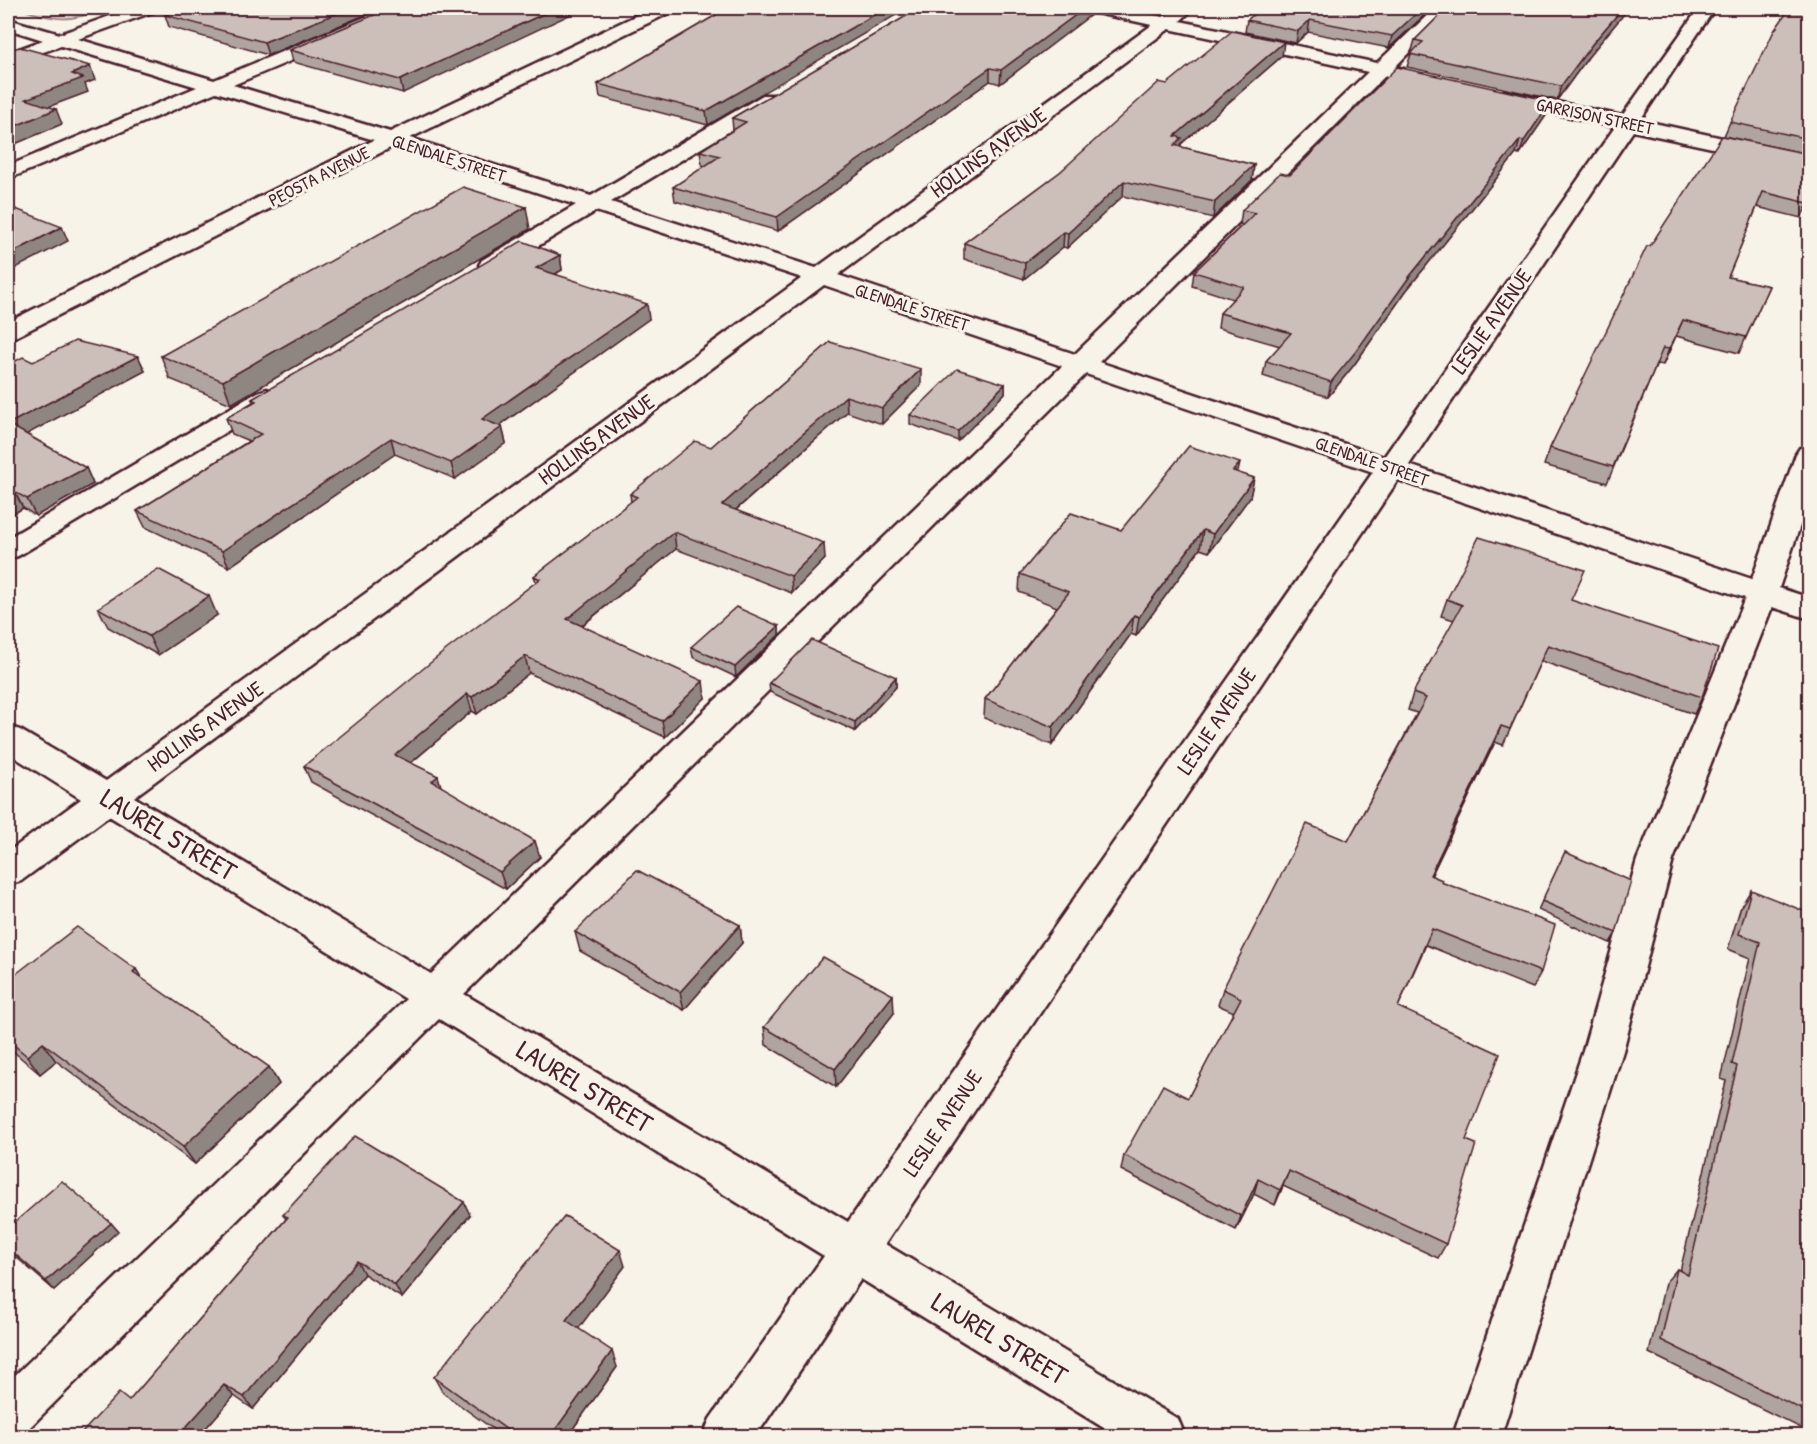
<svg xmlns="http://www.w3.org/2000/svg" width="1817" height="1444" viewBox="0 0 1817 1444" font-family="'Patrick Hand',sans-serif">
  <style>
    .green { fill: #ded4cc; stroke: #947a7c; stroke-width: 1.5 }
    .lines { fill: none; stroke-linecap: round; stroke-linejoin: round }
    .minor-casing { stroke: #4a1f2b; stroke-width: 5 }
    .minor { fill: #f7f3e8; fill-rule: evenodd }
    .wall { fill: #afa49f; stroke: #4a1f2b; stroke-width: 1.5 }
    .shaded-wall { fill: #8f8682; stroke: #4a1f2b; stroke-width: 1.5 }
    .building { fill: #ccbfb9; stroke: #4a1f2b; stroke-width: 1.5 }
    .labels { text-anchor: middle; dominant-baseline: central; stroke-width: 6; stroke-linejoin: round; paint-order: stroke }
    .far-street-label { font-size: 18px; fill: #4a1f2b; stroke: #f7f3e8 }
    .street-label { font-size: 22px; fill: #4a1f2b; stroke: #f7f3e8 }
    .near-street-label { font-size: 27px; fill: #4a1f2b; stroke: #f7f3e8 }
  </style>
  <rect width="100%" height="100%" fill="#f7f3e8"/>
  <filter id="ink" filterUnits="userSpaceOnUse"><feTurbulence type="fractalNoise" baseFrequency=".0167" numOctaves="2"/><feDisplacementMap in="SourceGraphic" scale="12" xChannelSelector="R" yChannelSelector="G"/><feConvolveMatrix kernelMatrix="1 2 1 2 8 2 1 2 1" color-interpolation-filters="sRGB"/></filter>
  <g filter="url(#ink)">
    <path class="green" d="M17 8H108C66 23 59 21 17 8Z"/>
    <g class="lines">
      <defs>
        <g id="minor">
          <path d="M132 8H156L153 12 78 39 214 80 387 8H409L407 12 233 85 390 132 652 8H673L671 12 410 138 591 196 763 95H777L780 99 777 103 611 202 816 268 1152 25 1092 12 1090 8H1120L1163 17 1176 8H1194L1180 21 1377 63 1435 8H1452L1395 67 1404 69 1406 73 1404 77 1397 79 1385 76 1099 362 1384 457 1615 127 1499 101 1496 97 1499 93 1506 91 1622 116 1699 8H1715L1640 120 1810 157V169L1633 131 1409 465 1752 579 1796 454 1800 448 1810 446V496L1779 588 1810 598V619L1772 607 1673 860 1623 1051 1501 1436H1453L1583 1051 1637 860 1745 598 1398 480 885 1244 1178 1419 1185 1436H1117L861 1279 756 1436H703L710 1419 824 1256 439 1019 25 1432 8 1436V1382L406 999 109 816 21 881 8 885V852L81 799 8 753V726L20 730 106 781 802 278 596 211 498 270 490 272 482 270 479 265 482 260 576 205 394 146 17 336 8 338V322L374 140 216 92 8 179V166L197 87 61 46 8 64V53L43 40 8 29V19L60 34ZM1169 29 1368 72 1075 354 838 275ZM824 285 1062 366 431 974 134 797ZM1086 374 1373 472 848 1222 464 994Z"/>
          <path d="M267 389 276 392 280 397 276 402 18 556 8 559V538L258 392Z"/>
        </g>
      </defs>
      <use href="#minor" class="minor-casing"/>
      <use href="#minor" class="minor"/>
    </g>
    <g class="wall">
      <path d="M184 8H382L268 55 169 27 165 15Z"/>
      <path d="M391 8 403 93 293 62 290 50Z"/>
      <path d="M728 8 708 125 600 97 598 84Z"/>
      <path d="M920 8H1092V14L1000 84 990 81 778 231 675 201 673 187 706 166 702 165 700 151 733 130 732 118Z"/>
      <path d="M1262 8H1432L1389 48 1308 32 1296 43 1245 32 1247 20Z"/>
      <path d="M1447 8H1629L1589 56 1557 100 1407 67 1415 40Z"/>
      <path d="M1809 8V209L1806 208 1801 218 1757 207 1728 277 1769 286 1739 353 1676 336 1663 365 1657 364 1607 483 1544 465 1550 448 1650 246 1799 152 1724 136 1730 122Z"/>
      <path d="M1282 56 1181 144V147L1254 165 1252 180 1213 218 1123 196 1067 248 1063 247 1024 279 964 259V243L1060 172 1167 84Z"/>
      <path d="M1547 114 1519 155 1516 154 1406 291 1354 365 1328 397 1263 376 1266 361 1280 346 1218 328 1220 313 1233 299 1192 286 1194 272 1242 225 1240 224 1242 210 1290 175Z"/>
      <path d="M530 229 231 404 170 379 161 356Z"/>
      <path d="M560 255 562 270 555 274 649 319 499 426 502 427 506 443 455 479 395 454 229 567 145 527 137 511 249 441 232 434 226 418 253 402 252 399Z"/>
      <path d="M830 342 921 385 882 424 847 412 736 510 825 559 792 593 676 549 582 626 705 698 665 737 529 673 477 714 472 711 411 763 441 787 540 857 506 889 311 782 304 766 536 582 534 576 631 502 630 494 711 447Z"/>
      <path d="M138 356 145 371 26 434 86 468 93 484 36 516 23 508 8 517V365L33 362Z"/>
      <path d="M1005 384V393L958 441 910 424V415Z"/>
      <path d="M1238 473 1254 478 1250 497 1209 552 1200 549 1136 636 1131 634 1052 745 984 718 985 699 1057 607 1019 592 1020 574 1121 530Z"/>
      <path d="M1447 599 1572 601 1702 697 1694 714 1541 661 1503 745 1495 742 1431 876 1441 882 1541 972 1533 988 1426 945 1398 1007 1466 1140 1446 1244 1438 1258 1283 1186 1275 1205 1254 1194 1236 1230 1121 1170 1124 1155 1188 1098 1234 1012 1218 1005 1223 989 1348 841 1417 713 1408 710 1413 693 1454 620 1441 616Z"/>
      <path d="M98 608 217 615 158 655 108 627Z"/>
      <path d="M779 626V635L736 677 693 657 691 647Z"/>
      <path d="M896 677V687L855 731 770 692 769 683Z"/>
      <path d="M1565 852 1616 933 1610 943 1538 910Z"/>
      <path d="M1751 890 1803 1033 1809 1036V1437H1808L1809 1432 1649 1353 1665 1283 1677 1269 1680 1271 1726 1081 1721 1079 1750 958 1728 949 1741 906Z"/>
      <path d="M740 925 742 943 684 1010 580 951 575 932Z"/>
      <path d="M141 978 269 1067 279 1084 195 1164 56 1061 40 1074 8 1047V980Z"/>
      <path d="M894 1013 836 1087 766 1045 764 1027Z"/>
      <path d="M283 1215H470L402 1298 364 1274 253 1409 234 1396 198 1437H78L129 1401 286 1219Z"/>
      <path d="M111 1223 118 1231 54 1290 8 1250V1228Z"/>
      <path d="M625 1266 578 1328 617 1367 567 1437H504L443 1393 434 1377Z"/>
      <path d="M1608 1428 1625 1437H1600Z"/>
    </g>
    <g class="shaded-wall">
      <path d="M350 8H382L268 55 264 42Z"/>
      <path d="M556 8H584L403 93 400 80Z"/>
      <path d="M886 8H908L708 125 706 111Z"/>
      <path d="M1085 8H1092V14L1000 84 1001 70Z"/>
      <path d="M1422 8H1432L1389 48 1392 36Z"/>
      <path d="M1623 8H1629L1589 56 1557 100 1561 86 1593 43Z"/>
      <path d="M1310 20 1308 32 1296 43 1298 31Z"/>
      <path d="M1284 42 1282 56 1181 144 1180 153 1172 160 1175 136Z"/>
      <path d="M90 66 95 80 85 84 88 92 32 113 26 99 72 74Z"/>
      <path d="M990 68V81L778 231 777 217Z"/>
      <path d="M1551 101 1547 114 1519 155 1524 141Z"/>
      <path d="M56 109 62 124 8 147V129Z"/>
      <path d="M1520 140 1516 154 1406 291 1354 365 1328 397 1331 382 1410 276Z"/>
      <path d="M1254 165 1252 180 1213 218 1215 202Z"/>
      <path d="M1124 181 1123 196 1067 248 1068 233Z"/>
      <path d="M526 207 530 229 231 404 223 381Z"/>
      <path d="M62 227 68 241 8 272V255Z"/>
      <path d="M1064 232 1063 247 1024 279 1025 263Z"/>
      <path d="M560 255 562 270 539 283 536 268Z"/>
      <path d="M647 304 649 319 486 435 482 419Z"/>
      <path d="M1683 320 1676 336 1663 365 1669 349Z"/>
      <path d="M138 356 145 371 16 440 8 424Z"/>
      <path d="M921 369V385L882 424V408Z"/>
      <path d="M1005 384V393L958 441V431Z"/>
      <path d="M846 396 847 412 723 521 722 505Z"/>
      <path d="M502 427 506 443 455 479 451 463Z"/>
      <path d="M391 438 395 454 229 567 222 551Z"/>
      <path d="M1240 463 1236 481 1233 471Z"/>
      <path d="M86 468 93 484 36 516 27 499Z"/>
      <path d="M1254 478 1250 497 1209 552 1213 534Z"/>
      <path d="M15 492 23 508 8 517V496Z"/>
      <path d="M1203 530 1200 549 1136 636 1139 617Z"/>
      <path d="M674 532 676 549 570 635 567 619Z"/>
      <path d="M824 543 825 559 792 593 791 576Z"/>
      <path d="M209 596 217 615 158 655 149 636Z"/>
      <path d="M1134 615 1131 634 1052 745 1053 727Z"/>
      <path d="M779 626V635L736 677 735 667Z"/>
      <path d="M525 656 529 673 477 714 472 697Z"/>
      <path d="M896 677V687L855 731V722Z"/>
      <path d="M703 681 705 698 665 737 662 721Z"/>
      <path d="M467 694 472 711 401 771 395 755Z"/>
      <path d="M1501 726 1495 742 1424 891 1430 875Z"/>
      <path d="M438 776 443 793 432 781Z"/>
      <path d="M535 841 540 857 506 889 500 872Z"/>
      <path d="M740 925 742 943 684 1010 680 992Z"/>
      <path d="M136 969 147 987 133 972Z"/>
      <path d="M893 995 894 1013 836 1087 835 1069Z"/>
      <path d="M43 1043 56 1061 40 1074 27 1056Z"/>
      <path d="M269 1067 279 1084 195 1164 183 1147Z"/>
      <path d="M1289 1171 1283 1186 1275 1205 1280 1190Z"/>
      <path d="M1258 1179 1254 1194 1236 1230 1241 1216Z"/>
      <path d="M464 1202 470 1215 402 1298 395 1285Z"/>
      <path d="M111 1223 118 1231 54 1290 46 1281Z"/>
      <path d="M620 1250 625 1266 573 1336 566 1320Z"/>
      <path d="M357 1261 364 1274 253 1409 244 1397Z"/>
      <path d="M612 1351 617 1367 567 1437H550Z"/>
      <path d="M224 1385 234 1396 198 1437H177Z"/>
    </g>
    <g class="building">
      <path d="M184 8H350L264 42 165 15Z"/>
      <path d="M391 8H556L400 80 290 50Z"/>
      <path d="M728 8H886L706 111 598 84Z"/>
      <path d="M920 8H1085L1001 70 990 68 777 217 673 187 720 156 700 151 746 122 732 118Z"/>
      <path d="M1262 8H1422L1392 36 1310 20 1298 31 1247 20Z"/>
      <path d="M1447 8H1623L1593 43 1561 86 1410 54 1423 42 1415 40Z"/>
      <path d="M1790 8H1809V139L1730 122 1774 31Z"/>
      <path d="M1232 31 1284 42 1175 136 1182 138 1174 145 1254 165 1215 202 1124 181 1068 233 1064 232 1025 263 964 243 1060 172 1159 82 1167 84Z"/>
      <path d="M20 47 90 66 72 74 83 78 26 99 56 109 8 129V50Z"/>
      <path d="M1397 67 1551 101 1524 141 1520 140 1410 276 1357 350 1331 382 1266 361 1291 333 1220 313 1244 287 1194 272 1255 213 1242 210 1280 173 1290 175Z"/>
      <path d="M1722 136 1809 154V200L1808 203 1763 192 1728 277 1769 286 1746 337 1683 320 1669 349 1663 348 1613 467 1550 448 1647 246H1650Z"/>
      <path d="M463 187 526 207 223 381 161 356Z"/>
      <path d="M8 206 62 227 8 255Z"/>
      <path d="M522 241 560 255 536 268 647 304 482 419 502 427 451 463 391 438 222 551 137 511 261 434 226 418 256 401 252 399Z"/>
      <path d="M75 341 138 356 8 424 86 468 27 499 15 492 8 496V365L23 357 33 362Z"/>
      <path d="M830 342 921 369 882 408 846 396 722 505 824 543 791 576 674 532 567 619 703 681 662 721 525 656 472 697 467 694 395 755 438 776 432 781 535 841 500 872 304 766 446 650 540 579 534 576 637 497 630 494 695 441 711 447Z"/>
      <path d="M957 369 1005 384 958 431 910 415Z"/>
      <path d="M1189 446 1240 463 1233 471 1254 478 1213 534 1203 530 1139 617 1134 615 1053 727 985 699 1069 592 1020 574 1071 513 1121 530Z"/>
      <path d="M1479 537 1585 570 1571 600 1718 649 1702 697 1548 645 1510 729 1501 726 1430 875 1442 880 1441 882 1555 925 1541 972 1432 929 1398 1007 1500 1054 1466 1140 1476 1144 1446 1244 1289 1171 1280 1190 1258 1179 1241 1216 1124 1155 1163 1085 1188 1098 1241 998 1223 989 1307 824 1348 841 1426 698 1413 693 1462 605 1447 599Z"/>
      <path d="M158 569 209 596 149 636 98 608Z"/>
      <path d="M736 607 779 626 735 667 691 647Z"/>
      <path d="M812 640 896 677 855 722 769 683Z"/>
      <path d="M1565 852 1631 881 1616 933 1542 901Z"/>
      <path d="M637 870 740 925 680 992 575 932Z"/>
      <path d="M1751 890 1809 913V1005L1803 1033 1809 1036V1413L1661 1340 1677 1269 1688 1275 1737 1066 1732 1064 1760 942 1739 934Z"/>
      <path d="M77 927 136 969 133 972 269 1067 183 1147 43 1043 27 1056 8 1040V980Z"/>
      <path d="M823 957 893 995 835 1069 764 1027Z"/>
      <path d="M355 1136 464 1202 395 1285 357 1261 244 1397 224 1385 177 1437H78L119 1393 129 1401 288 1217 283 1215Z"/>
      <path d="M62 1181 111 1223 46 1281 8 1248V1228Z"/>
      <path d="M565 1216 620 1250 566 1320 612 1351 550 1437H517L434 1377Z"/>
      <path d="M1608 1428 1625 1437H1606Z"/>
    </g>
  </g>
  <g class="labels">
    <g class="far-street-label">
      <text transform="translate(1595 116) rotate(12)">GARRISON STREET</text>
      <text transform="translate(449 158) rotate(18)">GLENDALE STREET</text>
      <text transform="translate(319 176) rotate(-27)">PEOSTA AVENUE</text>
      <text transform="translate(912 307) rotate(18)">GLENDALE STREET</text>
      <text transform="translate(1372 461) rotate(19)">GLENDALE STREET</text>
    </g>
    <g class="street-label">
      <text transform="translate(988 152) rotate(-36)">HOLLINS AVENUE</text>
      <text transform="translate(1491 321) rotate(-55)">LESLIE AVENUE</text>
      <text transform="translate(596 439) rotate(-36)">HOLLINS AVENUE</text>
      <text transform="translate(1216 721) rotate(-56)">LESLIE AVENUE</text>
      <text transform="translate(205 726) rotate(-36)">HOLLINS AVENUE</text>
      <text transform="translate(942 1123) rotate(-56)">LESLIE AVENUE</text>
    </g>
    <g class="near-street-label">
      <text transform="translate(169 834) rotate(31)">LAUREL STREET</text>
      <text transform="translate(585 1086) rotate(31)">LAUREL STREET</text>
      <text transform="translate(1000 1338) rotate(31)">LAUREL STREET</text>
    </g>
  </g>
  <rect width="1817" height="1444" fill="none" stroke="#f7f3e8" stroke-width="30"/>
  <rect x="15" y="15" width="1787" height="1414" fill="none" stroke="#4a1f2b" stroke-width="2" filter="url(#ink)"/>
</svg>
